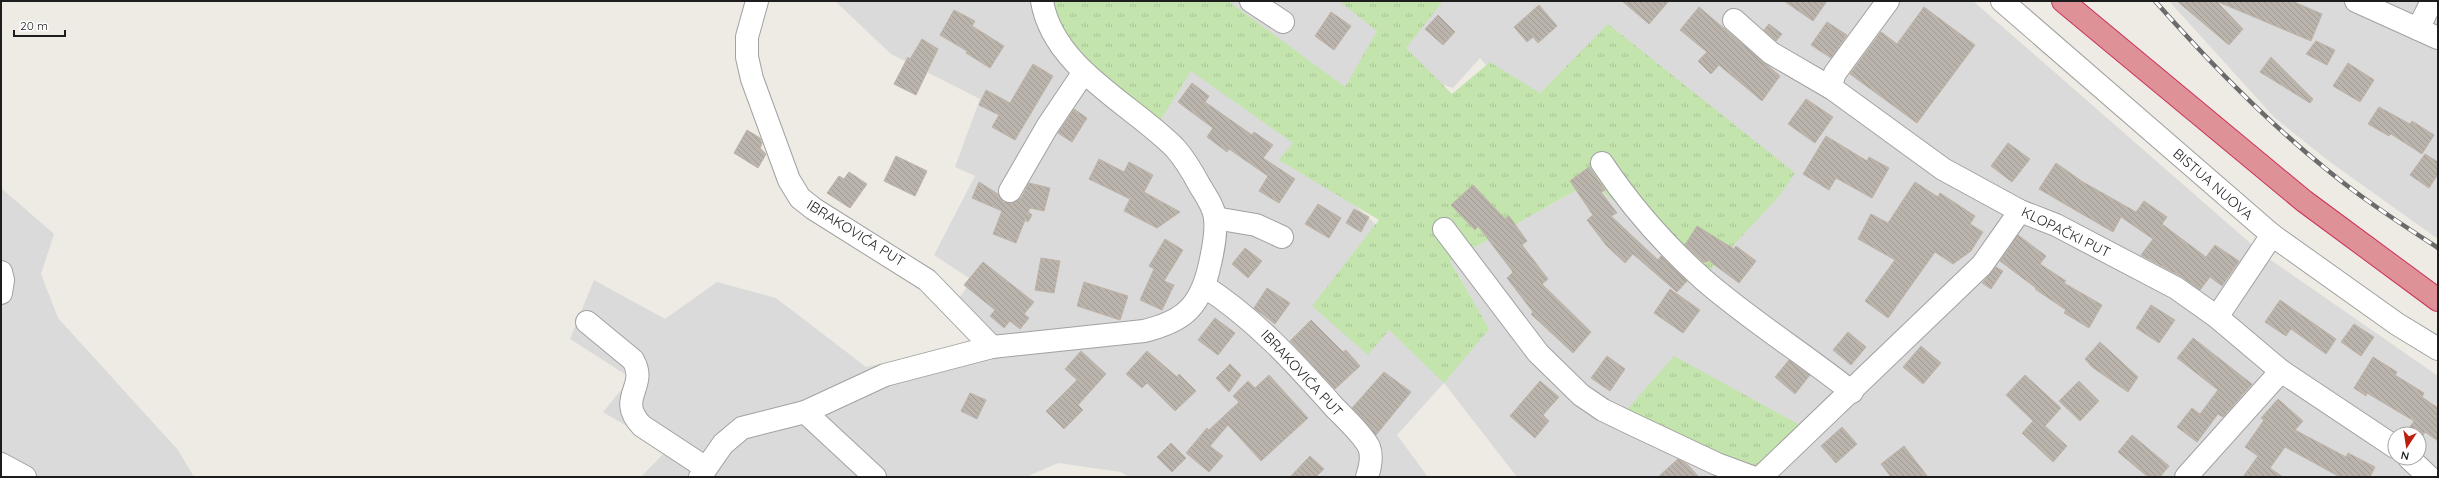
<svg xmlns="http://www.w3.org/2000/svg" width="2439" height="478" viewBox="0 0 2439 478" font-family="Quicksand,sans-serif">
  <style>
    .residential { fill: #dbdada; fill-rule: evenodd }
    .grass { fill: url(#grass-tufts) }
    .building { fill: url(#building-back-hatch); stroke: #beb3a7 }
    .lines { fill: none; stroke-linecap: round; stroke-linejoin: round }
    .minor-casing { stroke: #a1a1a1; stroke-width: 24 }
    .highway-casing { stroke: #ca3258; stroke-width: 24 }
    .minor { stroke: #fff; stroke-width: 22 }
    .highway { stroke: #df9198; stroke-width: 22 }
    .rail-casing { stroke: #6b6b6b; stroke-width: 4.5 }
    .rail { stroke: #fff; stroke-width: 3; stroke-dasharray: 9; stroke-linecap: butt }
    .labels { text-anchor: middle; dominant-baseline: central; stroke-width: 3; stroke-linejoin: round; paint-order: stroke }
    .street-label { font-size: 14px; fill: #1d1d1d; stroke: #fff }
  </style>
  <defs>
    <pattern id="grass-tufts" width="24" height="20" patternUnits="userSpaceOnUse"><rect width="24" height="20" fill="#c3e4ad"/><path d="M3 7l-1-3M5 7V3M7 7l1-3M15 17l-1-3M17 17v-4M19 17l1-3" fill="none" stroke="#a7c394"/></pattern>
    <pattern id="building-back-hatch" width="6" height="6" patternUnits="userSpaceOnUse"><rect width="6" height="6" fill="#bab4ad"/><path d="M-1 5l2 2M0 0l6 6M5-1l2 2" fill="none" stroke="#9f9a94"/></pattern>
  </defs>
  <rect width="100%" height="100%" fill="#edebe3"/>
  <g class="residential">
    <path d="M835 1H1973L2265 256 2438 376V477H1517L1444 383 1397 435 1428 477H1129L1121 472 1058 463 1026 477H641L667 450 603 412 631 378 570 339 594 280 665 319 717 282 776 298 866 367 975 343 947 315 972 280 934 255 975 176 955 167 980 99 891 54ZM1480 58 1591 182 1450 261 1489 329 1305 159 1369 61 1453 88ZM2395 434H2419V458H2395Z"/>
    <path d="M2169 1H2438V239L2330 162 2274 117Z"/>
    <path d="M1 188 54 234 41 274 58 318 178 450 194 477H1Z"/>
  </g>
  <g class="grass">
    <path d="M1052 1H1228L1345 87 1377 31 1339 1H1443L1406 48 1452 94 1490 62 1540 93 1608 24 1795 173 1780 195 1705 276 1591 182 1450 261 1489 329 1444 383 1389 330 1368 355 1312 306 1379 220 1279 160 1293 143 1191 71 1153 132 1117 99 1052 21Z"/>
    <path d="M1674 356 1807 429 1751 471 1625 412Z"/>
  </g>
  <g class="building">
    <path d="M1622 1H1669L1649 24Z"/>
    <path d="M1784 1H1827L1813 21Z"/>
    <path d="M2177 1H2292L2322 14 2311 41 2216 1 2243 29 2229 45Z"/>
    <path d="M1539 5 1557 26 1538 43 1533 37 1527 42 1514 27Z"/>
    <path d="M1699 7 1780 76 1762 101 1719 65 1711 74 1698 61 1707 52 1680 30Z"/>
    <path d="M1924 7 1975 45 1917 123 1850 74 1881 32 1897 44Z"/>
    <path d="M954 10 975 21 972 26 1004 46 990 68 966 53 967 51 940 35Z"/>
    <path d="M1331 12 1351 26 1334 50 1315 36Z"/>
    <path d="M1438 15 1455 32 1443 45 1425 29Z"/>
    <path d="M1827 22 1847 35 1831 58 1811 45Z"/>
    <path d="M1769 24 1782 34 1776 41 1764 30Z"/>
    <path d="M922 39 938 49 916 95 894 84 908 57 910 59Z"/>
    <path d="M2316 41 2335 50 2327 65 2306 54Z"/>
    <path d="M2271 57 2313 99 2310 103 2260 72Z"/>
    <path d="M2348 63 2374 80 2360 102 2333 86Z"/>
    <path d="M1033 64 1053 76 1015 140 992 127 999 115 979 105 986 90 1010 103Z"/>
    <path d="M1192 83 1209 96 1205 102 1252 135 1254 132 1273 145 1263 158 1295 179 1279 203 1259 191 1268 176 1229 149 1227 152 1207 137 1213 128 1178 102Z"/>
    <path d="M1806 99 1833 117 1815 143 1788 124Z"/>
    <path d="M2379 107 2410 124 2412 121 2434 135 2422 154 2391 134 2389 136 2368 124Z"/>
    <path d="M1074 109 1087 118 1072 142 1058 133Z"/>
    <path d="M747 130 760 138 762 144 760 148 766 154 758 168 734 153Z"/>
    <path d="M1826 136 1867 161 1869 157 1889 168 1872 198 1836 178 1829 190 1803 174Z"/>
    <path d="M2008 143 2030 159 2012 182 1991 166Z"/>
    <path d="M2425 154 2438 162V174L2429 188 2410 175Z"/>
    <path d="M896 156 927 171 915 196 884 181Z"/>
    <path d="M1099 159 1124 172 1129 162 1153 175 1144 192 1180 212 1157 228 1124 211 1130 199 1089 179Z"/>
    <path d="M2056 163 2083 182 2136 212 2144 201 2167 217 2162 224 2206 257 2215 245 2239 261 2222 286 2210 277 2200 290 2182 277 2141 255 2153 239 2121 217 2113 232 2039 189Z"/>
    <path d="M1589 167 1605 190 1601 192 1617 213 1611 216 1658 260 1661 256 1687 281 1677 292 1633 254 1625 263 1606 245 1587 220 1593 215 1570 181Z"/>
    <path d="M849 172 867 184 850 208 827 193 839 176 844 179Z"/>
    <path d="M979 182 998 194 1003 202 1010 203 1021 198 1029 183 1050 188 1044 211 1030 208 1028 212 1032 215 1028 222 1025 220 1016 243 993 234 1002 211 972 198Z"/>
    <path d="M1915 182 1938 197 1940 193 1975 216 1970 224 1983 232 1971 251 1953 264 1935 252 1888 318 1865 301 1895 260 1858 239 1871 214 1888 223Z"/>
    <path d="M1473 185 1505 219 1509 216 1527 241 1522 245 1548 279 1542 284 1591 332 1573 353 1531 314 1533 312 1507 278 1513 272 1478 226 1475 230 1451 205Z"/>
    <path d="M1318 204 1341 218 1329 238 1305 224Z"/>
    <path d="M1354 209 1369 217 1361 232 1346 223Z"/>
    <path d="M1697 226 1734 249 1736 246 1756 261 1739 283 1708 260 1707 262H1703L1685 245Z"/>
    <path d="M2018 235 2046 256 2040 264 2066 281 2064 283 2102 305 2089 328 2064 313 2066 310 2035 289 2036 288 2000 261Z"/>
    <path d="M1165 239 1183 250 1164 281 1174 285 1162 310 1140 300 1154 269 1149 266Z"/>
    <path d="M1245 248 1262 261 1248 278 1232 264Z"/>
    <path d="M1041 258 1060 261 1054 293 1035 290Z"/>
    <path d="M983 262 1034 302 1024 314 1029 318 1020 329 1010 321 1004 328 990 316 995 310 964 285Z"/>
    <path d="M1996 267 2003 271 1991 289 1982 283Z"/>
    <path d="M1084 282 1128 296 1120 320 1077 306Z"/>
    <path d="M1267 288 1290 303 1275 324 1254 308Z"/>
    <path d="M1670 289 1700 310 1683 333 1654 313Z"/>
    <path d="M2280 300 2336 339 2326 354 2291 329 2286 336 2265 322Z"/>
    <path d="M2151 305 2175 320 2159 343 2136 328Z"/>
    <path d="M1215 318 1235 333 1218 355 1198 340Z"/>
    <path d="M1311 320 1343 352 1346 350 1360 366 1335 389 1290 341Z"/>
    <path d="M2354 324 2374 337 2361 356 2341 342Z"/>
    <path d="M1848 332 1866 347 1851 365 1833 350Z"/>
    <path d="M2193 338 2252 384 2223 417 2218 414 2197 442 2177 427 2192 408 2200 414 2218 390 2177 358Z"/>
    <path d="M2100 342 2138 377 2128 392 2092 367 2085 359Z"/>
    <path d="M1921 346 1941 363 1923 384 1903 367Z"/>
    <path d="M1081 351 1106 374 1078 405 1083 410 1064 429 1046 411 1077 380 1065 369Z"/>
    <path d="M1147 351 1177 377 1179 374 1196 391 1175 411 1147 383 1142 388 1126 374Z"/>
    <path d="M1607 356 1625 369 1610 391 1591 378Z"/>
    <path d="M2373 357 2397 372 2395 375 2424 393 2422 397 2438 408V441L2425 432 2422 437 2409 428 2414 421 2367 393 2366 396 2354 388Z"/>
    <path d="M1789 360 1810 375 1795 394 1775 377Z"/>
    <path d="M1230 364 1241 375 1229 392 1216 378Z"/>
    <path d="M1384 372 1411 392 1376 435 1352 408Z"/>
    <path d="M1269 375 1308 418 1261 461 1228 425 1210 446 1223 456 1209 472 1186 453 1207 428 1209 430 1239 402 1233 396 1248 381 1255 388Z"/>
    <path d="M2025 375 2061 408 2045 426 2067 446 2053 462 2022 433 2033 421 2006 395Z"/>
    <path d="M1540 381 1559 397 1543 415 1549 421 1535 438 1510 416Z"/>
    <path d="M2079 381 2099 401 2080 421 2059 401Z"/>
    <path d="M970 393 986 400 977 419 961 411Z"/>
    <path d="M2278 399 2303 421 2295 430 2346 457 2348 453 2375 467 2370 477H2340L2285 447 2270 468 2283 477H2243L2258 456 2245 447 2264 420 2261 418Z"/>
    <path d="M1842 427 1857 444 1836 463 1821 446Z"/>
    <path d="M2132 435 2169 466 2160 477H2148L2118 452Z"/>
    <path d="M1171 443 1186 458 1172 472 1157 457Z"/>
    <path d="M1904 446 1928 477H1891L1881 464Z"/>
    <path d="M1310 456 1324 469 1316 477H1290Z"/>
    <path d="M1678 459 1687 464 1699 477H1658Z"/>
  </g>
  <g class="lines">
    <defs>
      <g id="minor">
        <path d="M757 1 747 37V57L752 79 789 180 800 198 814 209 927 280 992 347"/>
        <path d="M1251 1 1283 22"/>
        <path d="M2002 1 2272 235 2397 324 2438 349"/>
        <path d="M2356 1 2438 38"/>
        <path d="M1734 20 1771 53 1833 89 1943 169 2020 211 2056 225 2176 288 2217 317 2281 371 2395 447"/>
        <path d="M2418 29 2432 1"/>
        <path d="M1830 87 1835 73 1888 1"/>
        <path d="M1602 163C1630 205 1666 246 1704 280 1750 320 1803 353 1852 392"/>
        <path d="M1010 191 1047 127 1084 72"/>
        <path d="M1215 218 1256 225 1282 237"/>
        <path d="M1444 229 1538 353 1581 395 1603 410 1632 424 1717 464 1752 477"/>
        <path d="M1 272 3 280 1 293"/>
        <path d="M1204 286C1256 320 1294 362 1335 408 1345 418 1363 435 1369 447 1373 457 1370 468 1367 477"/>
        <path d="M2217 317 2272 235"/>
        <path d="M587 322 633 360C649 387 615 398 642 426L706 468"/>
        <path d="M805 412 875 477"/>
        <path d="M2409 458 2429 477"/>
        <path d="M1 464 25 477"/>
        <path d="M700 477 723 444 742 428 805 412 885 375 992 347 1144 331C1180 322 1198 310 1208 272 1212 256 1217 235 1215 218 1214 207 1206 196 1200 186 1193 173 1185 159 1175 148 1132 104 1053 68 1042 1"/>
        <path d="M1761 477 1982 265 2020 211"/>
        <path d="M2186 477 2281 371"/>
      </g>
      <path id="highway" d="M2063 1 2304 201 2438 300"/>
    </defs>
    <use href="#minor" class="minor-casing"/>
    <use href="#highway" class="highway-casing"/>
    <use href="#minor" class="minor"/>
    <use href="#highway" class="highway"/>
    <defs>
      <path id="rail" d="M2155 1C2208 61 2264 119 2326 169 2361 198 2400 223 2438 248"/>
    </defs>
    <use href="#rail" class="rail-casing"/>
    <use href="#rail" class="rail"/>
  </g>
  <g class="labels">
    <g class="street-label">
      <text transform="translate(2213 184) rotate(41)">BISTUA NUOVA</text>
      <text transform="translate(2066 232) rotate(26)">KLOPAČKI PUT</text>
      <text transform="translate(856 233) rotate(32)">IBRAKOVIĆA PUT</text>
      <text transform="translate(1302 373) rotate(47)">IBRAKOVIĆA PUT</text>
    </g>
  </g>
  <rect width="2439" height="478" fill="none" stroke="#1d1d1d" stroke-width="4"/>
  <g transform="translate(2407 446) rotate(192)"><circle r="19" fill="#ffffff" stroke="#a5a5a5"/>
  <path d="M0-3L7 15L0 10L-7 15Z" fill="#ba1f10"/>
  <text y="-6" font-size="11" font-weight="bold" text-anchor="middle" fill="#1d1d1d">N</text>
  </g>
  <path d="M14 30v6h51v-6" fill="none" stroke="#1d1d1d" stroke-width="2"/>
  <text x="20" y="30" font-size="12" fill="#1d1d1d" stroke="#ffffff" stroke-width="3" paint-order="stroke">20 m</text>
</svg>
